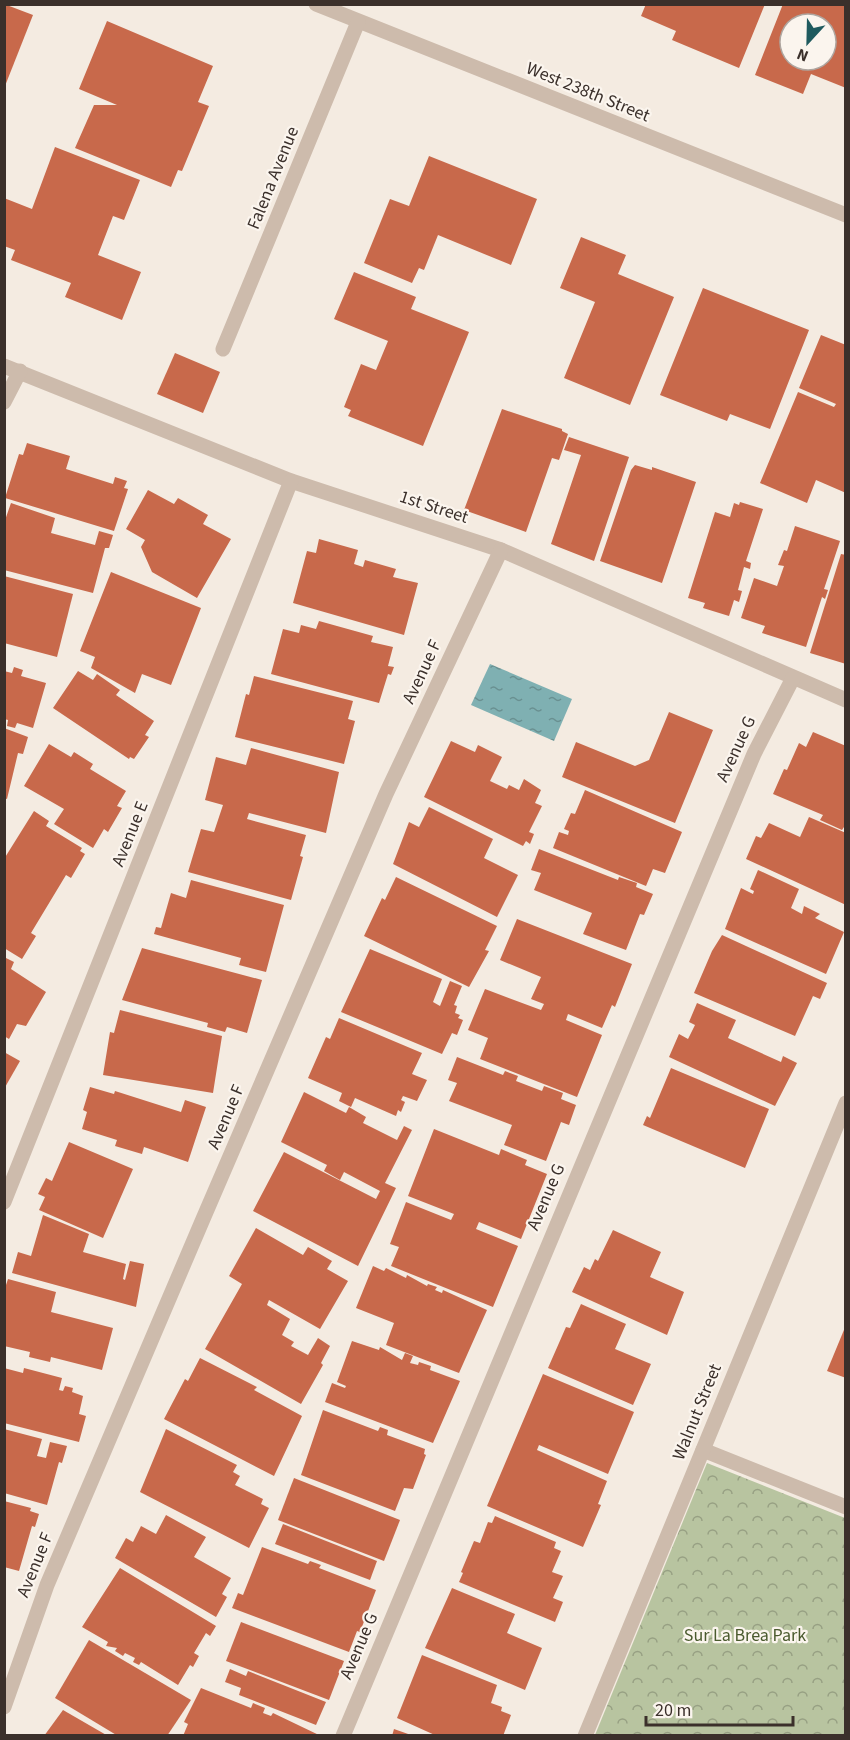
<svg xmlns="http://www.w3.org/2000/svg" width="850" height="1740" viewBox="0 0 850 1740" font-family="'Source Sans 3',sans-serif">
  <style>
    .forest { fill: url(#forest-crowns) }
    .water { fill: url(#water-ripples) }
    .building { fill: #c8694b; fill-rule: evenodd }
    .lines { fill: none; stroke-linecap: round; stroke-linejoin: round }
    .minor { stroke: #cdbbac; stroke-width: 15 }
    .labels { text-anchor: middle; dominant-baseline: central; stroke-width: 4.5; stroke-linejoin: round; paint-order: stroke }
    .street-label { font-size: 18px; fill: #3b302b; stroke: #fbf5ee }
    .park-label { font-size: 18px; fill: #4a5a2e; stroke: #fbf5ee }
  </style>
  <defs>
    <pattern id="forest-crowns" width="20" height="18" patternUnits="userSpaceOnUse" patternTransform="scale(1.5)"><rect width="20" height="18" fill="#b8c4a0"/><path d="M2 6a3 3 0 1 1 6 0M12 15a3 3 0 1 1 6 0" fill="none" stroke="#97a083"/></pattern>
    <pattern id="water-ripples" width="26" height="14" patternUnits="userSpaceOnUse" patternTransform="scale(1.5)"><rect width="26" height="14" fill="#7fb0b2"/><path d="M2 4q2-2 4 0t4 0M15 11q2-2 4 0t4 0" fill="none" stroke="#699091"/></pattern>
  </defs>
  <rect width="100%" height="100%" fill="#f4ebe1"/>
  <path class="forest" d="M707 1463 845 1518V1735H595Z"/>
  <path class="water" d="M490 664 572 699 554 741 471 705Z"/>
  <g class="building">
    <path d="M4 4 33 15 5 86H4Z"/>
    <path d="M646 4H765L739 68 672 40 676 31 641 16Z"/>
    <path d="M783 4H846V88L811 74 803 94 755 75ZM790 24H826V60H790Z"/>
    <path d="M107 21 213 66 198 102 209 106 182 171 178 170 171 187 75 148 94 105H117L79 89Z"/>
    <path d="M55 147 140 180 124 220 113 216 98 255 141 272 122 320 65 297 71 283 11 260 15 250 4 246V198L32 209Z"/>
    <path d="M429 156 537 199 511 265 438 235 424 270 419 268 412 283 364 263 390 199 409 206Z"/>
    <path d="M581 237 626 255 618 274 674 297 630 405 564 378 595 302 560 288Z"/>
    <path d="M354 272 416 297 411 309 469 332 423 446 348 416 351 410 344 407 361 364 376 370 388 341 334 319Z"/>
    <path d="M703 288 809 330 770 429 730 414 727 421 660 395Z"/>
    <path d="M821 335 846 345V493L816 480 807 503 760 483 798 392 834 407 836 404 799 388Z"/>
    <path d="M175 353 220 372 203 413 157 394Z"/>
    <path d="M502 409 562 429V431L568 434 559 460 552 458 526 532 464 510Z"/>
    <path d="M569 437 629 457 594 561 551 544 581 455 564 450Z"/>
    <path d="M27 443 70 456 66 469 113 484 115 477 127 481 124 488 128 489 114 531 5 498 19 454 23 455Z"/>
    <path d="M635 465 652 470V467L696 482 662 583 600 561 631 470Z"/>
    <path d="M148 490 174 504 178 498 208 515 203 524 231 539 197 598 152 572 141 547 145 540 126 529Z"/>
    <path d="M740 502 763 509 746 561 751 563 750 569 744 567 738 590 742 591 739 602 734 600 729 616 703 608 705 603 688 598 715 512 730 517 734 503 739 505Z"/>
    <path d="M11 503 55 518 51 533 95 545 99 531 113 535 109 548H105L93 593 4 570V523Z"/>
    <path d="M795 526 840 541 824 589 828 590 825 599 822 597 806 647 762 633 765 626 741 618 754 578 777 586 784 566 778 565 784 550 787 551Z"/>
    <path d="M319 539 358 550 354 564 363 567 365 560 396 569 393 577 418 583 404 635 293 603 307 551 316 553Z"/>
    <path d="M841 554 846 555V664L810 653Z"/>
    <path d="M111 572 201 608 171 685 142 674 135 693 91 668 95 657 80 651Z"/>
    <path d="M4 576 73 594 57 657 4 643Z"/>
    <path d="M319 621 373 636 371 642 393 647 388 666 394 667 391 675 388 674 379 703 271 674 283 629 299 633 301 625 316 629Z"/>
    <path d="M14 667 23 670 21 676 46 683 33 728 17 723 15 728 7 726 8 720 4 719V671L12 673Z"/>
    <path d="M78 671 93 680 97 674 120 690 116 695 154 721 145 735 149 737 134 759 130 757 129 759 53 708Z"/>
    <path d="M254 676 353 701 348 719 355 721 344 764 235 737 246 694 249 695Z"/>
    <path d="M669 712 713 730 675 823 562 777 576 742 635 766 649 760Z"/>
    <path d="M4 728 28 737 23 754 18 753 7 799 4 798Z"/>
    <path d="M813 732 846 746V824L842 830 820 820 823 815 773 794 784 769 787 770 799 743 806 747Z"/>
    <path d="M451 741 475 752 478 745 502 757 490 781 507 789 509 785 519 790 524 779 541 790 535 803 542 806 529 832 534 834 530 844 526 841 523 846 424 797Z"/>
    <path d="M49 744 71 757 74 752 93 764 90 769 126 791 117 806 122 808 108 832 104 829 93 848 54 824 64 809 24 786Z"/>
    <path d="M251 748 339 772 326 833 249 813 247 819 306 835 300 856 303 857 291 900 188 872 201 829 214 832 223 805 205 800 216 757 246 765Z"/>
    <path d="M585 790 682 832 665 873 653 869 646 886 553 848 559 832 568 835 569 831 564 829 571 813 575 814Z"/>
    <path d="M429 807 493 839 484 858 518 875 497 917 393 864 409 822 419 827Z"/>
    <path d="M34 811 49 821 46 826 82 848 80 851 85 854 71 878 66 875 31 933 36 936 22 959 4 948V859Z"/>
    <path d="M809 817 846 833V905L746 859 756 836 761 838 769 823 800 837Z"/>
    <path d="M539 849 618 880 619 877 637 883 636 887 653 894 644 915 640 914 626 950 583 934 592 913 534 890 541 873 531 870Z"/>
    <path d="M758 870 799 889 791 908 802 914 804 906 820 914 815 918 844 932 826 974 725 929 741 888 753 894 754 891 750 889Z"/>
    <path d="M396 877 497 926 485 950 489 951 469 987 364 936 382 898 385 900Z"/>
    <path d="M191 880 284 905 266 972 239 965 241 958 154 934 156 927 161 928 171 893 186 898Z"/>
    <path d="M517 919 632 964 615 1007 612 1005 602 1028 568 1014 566 1020 602 1035 577 1097 480 1059 488 1038 468 1030 485 989 541 1010 544 1004 531 999 541 977 500 960Z"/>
    <path d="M722 935 827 983 820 999 813 996 795 1036 694 993 712 951Z"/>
    <path d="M142 948 262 980 247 1033 227 1027 225 1032 207 1027 208 1023 122 1000Z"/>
    <path d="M370 949 442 979 433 1002 440 1006 450 981 462 986 454 1005 457 1006 455 1013 460 1015 458 1018 463 1020 457 1035 452 1033 442 1054 341 1012Z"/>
    <path d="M6 958 14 962 11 969 46 992 26 1026 17 1024 9 1039 4 1036Z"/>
    <path d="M697 1003 736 1020 728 1038 781 1062 783 1056 797 1063 775 1106 669 1057 679 1034 688 1039 695 1025 689 1022Z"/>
    <path d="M120 1010 222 1036 213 1093 103 1075 110 1032 114 1033Z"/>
    <path d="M339 1018 422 1053 412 1074 427 1080 417 1101 403 1096 401 1100 405 1102 401 1112 398 1110 396 1116 355 1098 351 1107 339 1101 342 1093 308 1078 326 1037 330 1039Z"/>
    <path d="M4 1052 20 1061 4 1089Z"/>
    <path d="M457 1057 503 1075 505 1071 518 1076 516 1081 542 1091 544 1086 563 1093 561 1099 576 1105 569 1125 561 1122 546 1161 504 1145 512 1125 449 1101 457 1083 448 1080Z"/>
    <path d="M671 1068 769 1109 745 1168 643 1125 647 1116 650 1118Z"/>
    <path d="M90 1087 114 1094 115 1091 181 1112 185 1100 206 1107 188 1162 144 1147 142 1154 115 1146 117 1140 82 1129 87 1112 83 1110Z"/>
    <path d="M304 1092 346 1113 349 1107 366 1117 363 1123 397 1140 404 1126 412 1130 385 1183 396 1188 358 1266 253 1211 284 1152 376 1199 380 1191 344 1172 340 1180 324 1171 327 1165 281 1142Z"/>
    <path d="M434 1129 499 1155 501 1149 527 1160 525 1165 547 1174 521 1239 479 1222 476 1229 518 1246 493 1307 391 1266 399 1247 390 1244 406 1202 451 1220 454 1214 408 1196Z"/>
    <path d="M69 1142 133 1169 103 1238 39 1210 45 1197 38 1194 46 1178 52 1181Z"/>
    <path d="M43 1215 89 1234 83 1252 126 1264 123 1279 125 1280 130 1261 144 1264 136 1307 12 1273 18 1252 31 1256Z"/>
    <path d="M256 1228 303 1255 308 1247 332 1261 327 1269 348 1281 320 1329 269 1300 267 1305 290 1319 282 1335 294 1342 291 1346 308 1355 318 1338 330 1346 321 1363 323 1365 301 1404 205 1349 242 1284 229 1276Z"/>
    <path d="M613 1230 661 1252 650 1277 684 1292 667 1335 572 1292 584 1267 590 1270 595 1259 598 1261Z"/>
    <path d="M373 1266 384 1271 386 1268 406 1278 407 1275 427 1286 428 1284 437 1287 435 1290 442 1293 443 1290 487 1310 459 1373 386 1345 394 1323 356 1308Z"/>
    <path d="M8 1279 56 1292 51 1312 113 1328 102 1370 51 1357 50 1362 29 1357 30 1352 4 1346V1291Z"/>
    <path d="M581 1304 626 1324 615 1349 651 1364 633 1405 548 1368 566 1327 570 1328Z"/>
    <path d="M846 1325V1378L827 1371Z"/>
    <path d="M352 1341 379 1350 380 1347 402 1360 405 1353 413 1356 410 1363 418 1365 419 1362 431 1366 430 1370 460 1381 433 1443 325 1402 332 1383 345 1388 346 1386 337 1382Z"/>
    <path d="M200 1358 257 1387 254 1390 302 1416 274 1476 164 1419 185 1379 188 1381Z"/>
    <path d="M4 1368 23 1373 24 1368 62 1378 59 1390 63 1391 65 1386 73 1388 72 1392 83 1396 79 1414 86 1416 79 1442 4 1423Z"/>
    <path d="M543 1374 634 1412 608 1474 539 1445 537 1450 607 1481 598 1504 601 1505 583 1547 487 1506Z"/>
    <path d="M323 1410 378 1431 380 1427 388 1430 387 1435 425 1449 424 1454 426 1455 413 1489 404 1488 395 1511 301 1475Z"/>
    <path d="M4 1429 42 1439 37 1456 46 1458 50 1442 67 1446 62 1463 59 1462 47 1505 4 1493Z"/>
    <path d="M166 1429 237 1465 233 1472 240 1476 235 1485 263 1499 261 1504 269 1508 249 1548 140 1492Z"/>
    <path d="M294 1478 400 1520 384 1561 278 1520Z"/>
    <path d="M4 1501 31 1508 30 1511 39 1514 35 1527 32 1526 19 1571 4 1567Z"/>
    <path d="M166 1515 206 1537 194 1557 231 1578 222 1594 227 1597 216 1617 115 1558 126 1538 133 1542 141 1526 156 1534Z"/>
    <path d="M495 1516 556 1542 554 1548 561 1551 552 1572 563 1576 553 1598 563 1602 555 1622 459 1582 463 1573 461 1572 474 1541 480 1543 488 1522 492 1523Z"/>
    <path d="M283 1524 377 1561 370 1580 275 1544Z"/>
    <path d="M262 1547 308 1564 310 1561 321 1565 319 1568 376 1590 360 1632 357 1631 349 1652 232 1608 238 1593 243 1595Z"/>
    <path d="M120 1568 216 1626 210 1636 206 1633 194 1653 199 1656 193 1667 190 1665 178 1685 141 1662 139 1665 133 1662 135 1658 125 1653 123 1656 115 1651 117 1648 106 1646 108 1642 82 1627Z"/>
    <path d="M452 1588 515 1614 507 1633 542 1648 525 1690 425 1648Z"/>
    <path d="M241 1622 344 1661 329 1700 226 1661Z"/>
    <path d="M89 1640 191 1700 167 1736H118L55 1698Z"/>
    <path d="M422 1655 497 1685 491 1703 502 1707 501 1711 511 1715 503 1736H437L397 1718Z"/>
    <path d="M230 1669 246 1676 248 1671 326 1702 316 1725 239 1695 241 1688 225 1682Z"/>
    <path d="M201 1688 251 1708 253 1703 265 1708 263 1713 271 1716 273 1713 321 1736H183L188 1724 184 1722Z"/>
    <path d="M63 1710 108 1736H44Z"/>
    <path d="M394 1729 411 1735V1736H392Z"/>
  </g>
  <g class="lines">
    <g class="minor">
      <path d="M316 4 846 215"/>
      <path d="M223 349 358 22"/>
      <path d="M4 366 291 481 501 550 846 700"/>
      <path d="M4 402 20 371"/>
      <path d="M4 1202 291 481"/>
      <path d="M703 1450 846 1507"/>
      <path d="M4 1707 47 1585 203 1219 386 794 501 550"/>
      <path d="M343 1736 754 754 793 678"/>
      <path d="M585 1736 846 1103"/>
    </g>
  </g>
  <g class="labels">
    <g class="street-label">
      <text transform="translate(588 92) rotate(22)">West 238th Street</text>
      <text transform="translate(273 178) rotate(-68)">Falena Avenue</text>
      <text transform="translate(434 507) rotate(18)">1st Street</text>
      <text transform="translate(422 672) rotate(-65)">Avenue F</text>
      <text transform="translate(736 749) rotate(-65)">Avenue G</text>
      <text transform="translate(130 834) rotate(-68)">Avenue E</text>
      <text transform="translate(226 1117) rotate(-67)">Avenue F</text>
      <text transform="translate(546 1197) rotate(-67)">Avenue G</text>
      <text transform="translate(697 1412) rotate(-68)">Walnut Street</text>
      <text transform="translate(35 1565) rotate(-68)">Avenue F</text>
      <text transform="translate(359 1646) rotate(-67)">Avenue G</text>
    </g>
    <g class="park-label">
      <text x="745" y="1635">Sur La Brea Park</text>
    </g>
  </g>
  <rect width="850" height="1740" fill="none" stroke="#3b302b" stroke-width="12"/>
  <g transform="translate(808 42) rotate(202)"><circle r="28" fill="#fbf5ee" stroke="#aea6a0" stroke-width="1.5"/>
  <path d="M0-4.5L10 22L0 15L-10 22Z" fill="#1f5a5e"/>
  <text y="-9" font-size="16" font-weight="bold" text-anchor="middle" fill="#3b302b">N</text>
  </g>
  <path d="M646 1716v9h147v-9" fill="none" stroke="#3b302b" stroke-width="3"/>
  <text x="655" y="1716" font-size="18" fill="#3b302b" stroke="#fbf5ee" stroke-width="4.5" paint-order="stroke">20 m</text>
</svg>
